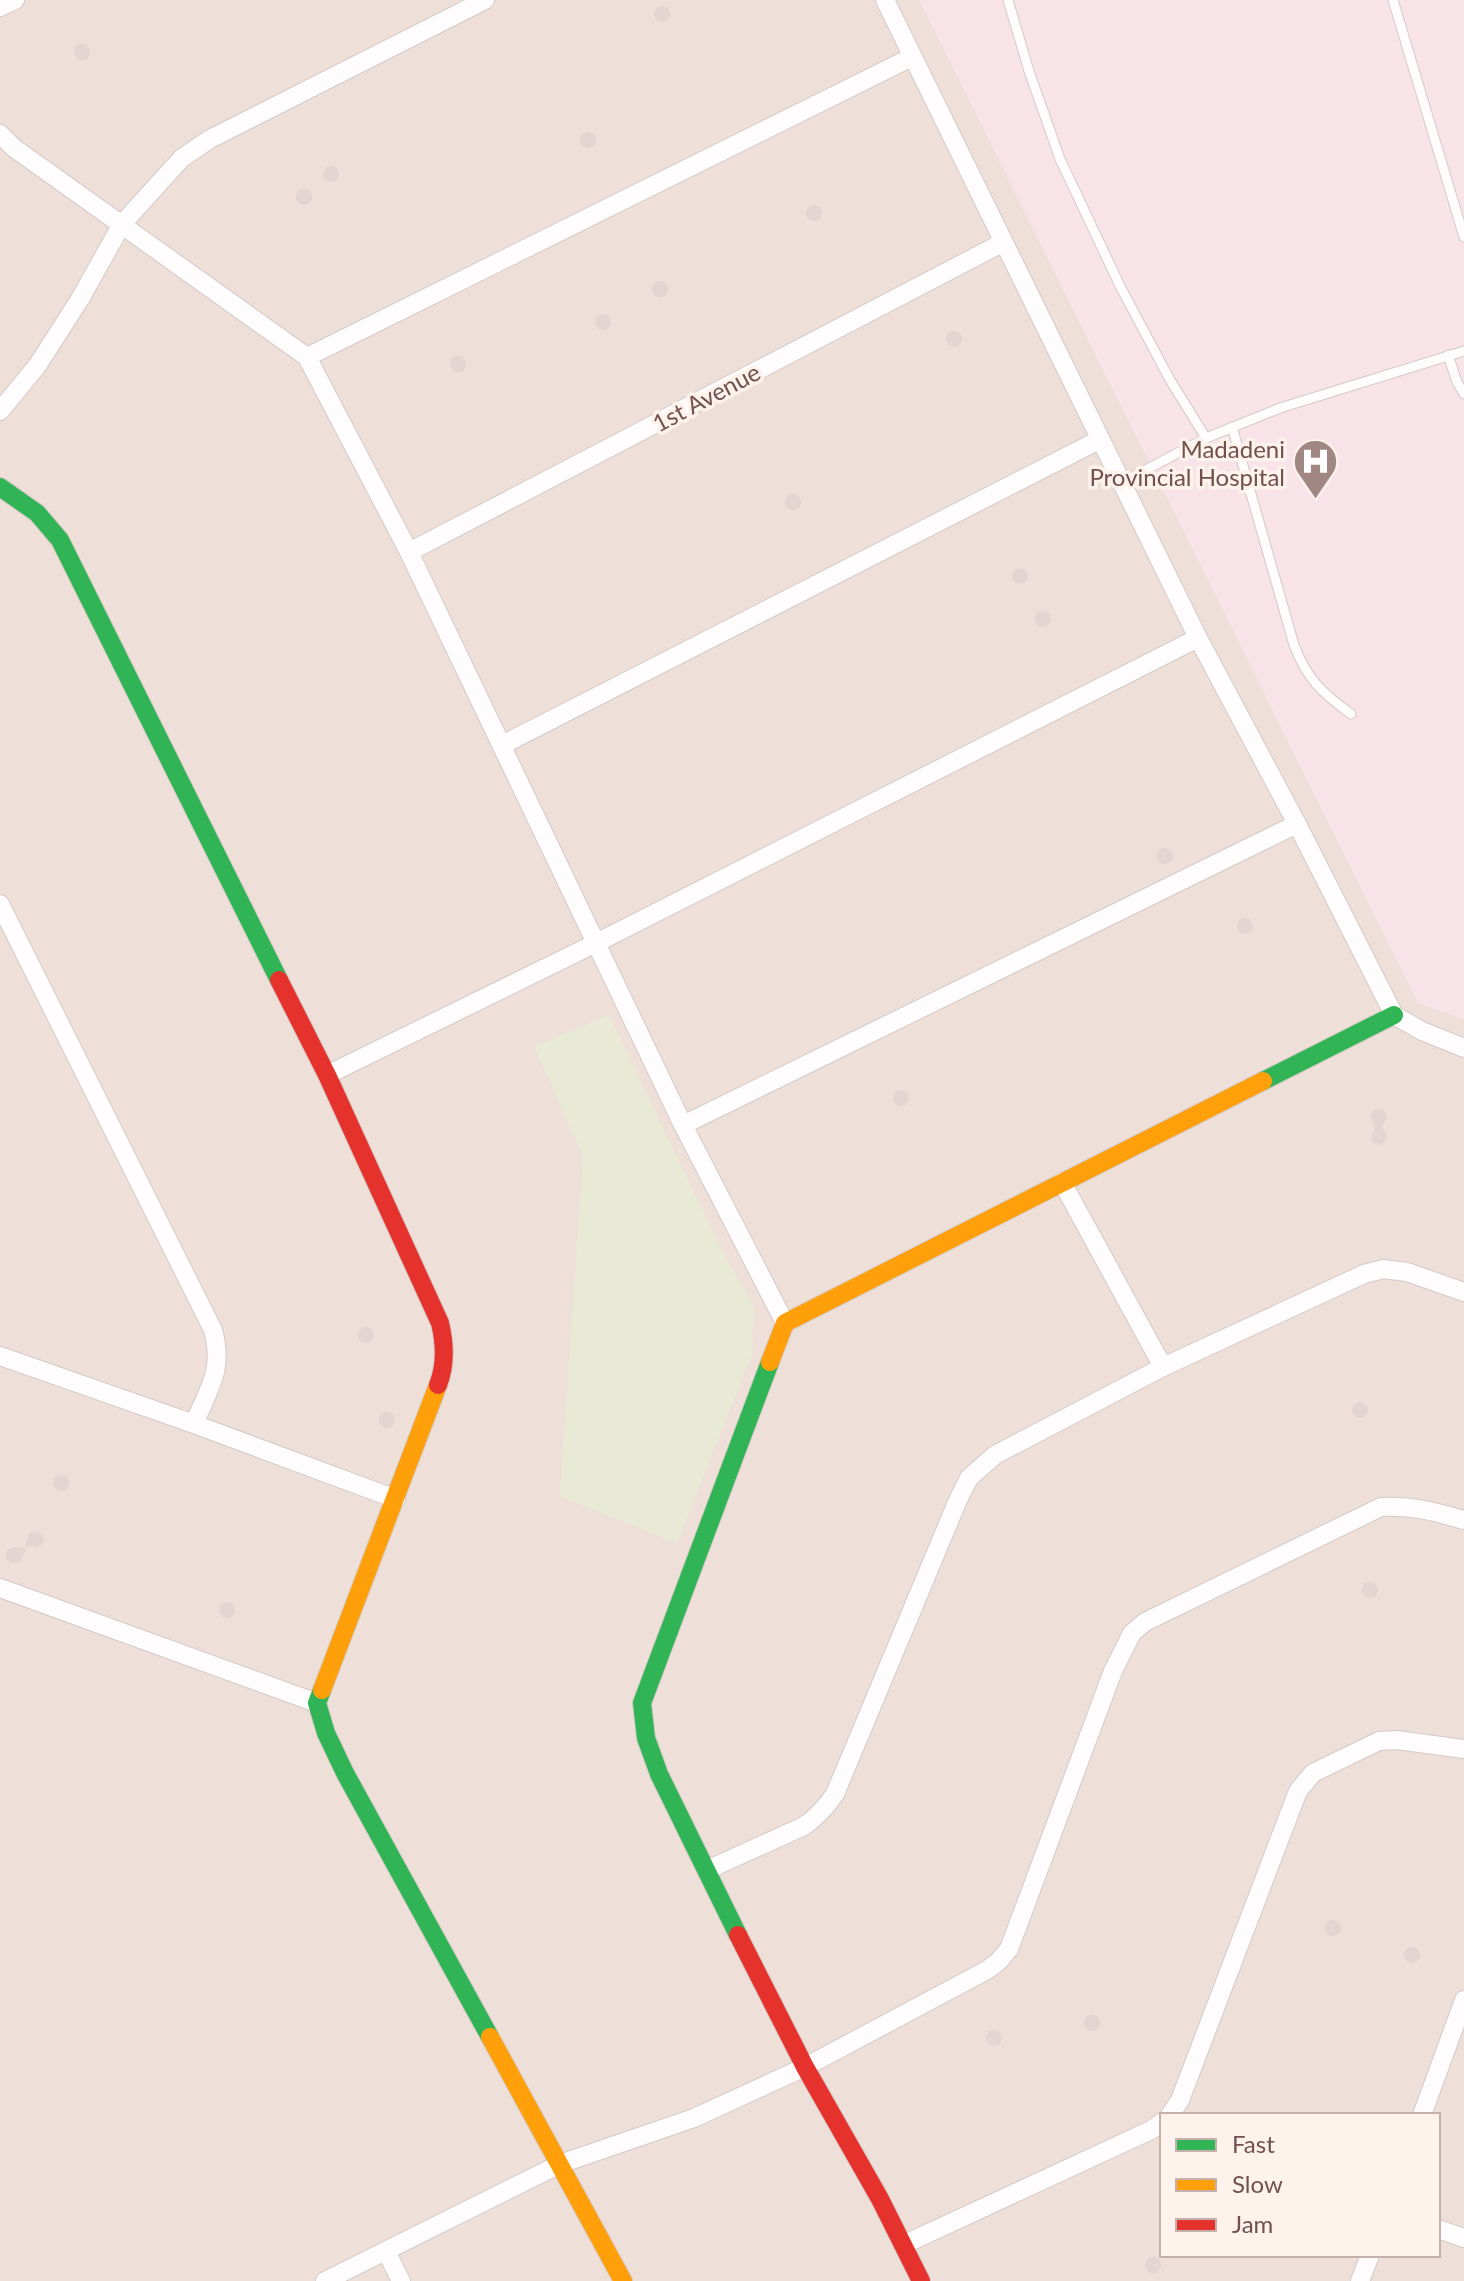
<svg xmlns="http://www.w3.org/2000/svg" width="1464" height="2281" viewBox="0 0 1464 2281" font-family="Lato,sans-serif">
  <style>
    .residential { fill: #eedfd8; fill-rule: evenodd }
    .medical { fill: #f7e3e8 }
    .green { fill: #e8ead6 }
    .building { fill: #e2d5d2 }
    .lines { fill: none; stroke-linecap: round; stroke-linejoin: round }
    .lane-casing { stroke: #d4cac7; stroke-width: 11 }
    .street-casing { stroke: #d4cac7; stroke-width: 20 }
    .fast-casing { stroke: #d5cac7; stroke-width: 20 }
    .slow-casing { stroke: #d5cac7; stroke-width: 20 }
    .jam-casing { stroke: #d5cac7; stroke-width: 20 }
    .lane { stroke: #fefcfc; stroke-width: 9 }
    .street { stroke: #fefcfc; stroke-width: 18 }
    .fast { stroke: #30b455; stroke-width: 18 }
    .slow { stroke: #ff9f0a; stroke-width: 18 }
    .jam { stroke: #e5322d; stroke-width: 18 }
    .labels { text-anchor: middle; dominant-baseline: central; stroke-width: 7; stroke-linejoin: round; paint-order: stroke }
    .street-label { font-size: 24px; fill: #72504d; stroke: #fdf2ec }
    .poi-label { font-size: 24px; fill: #72504d; stroke: #fdf2ec; text-anchor: end }
  </style>
  <rect width="100%" height="100%" fill="#f6eeea"/>
  <path class="residential" d="M0 0H1464V2281H0ZM1162 2115H1438V2255H1162Z"/>
  <path class="medical" d="M919 0H1464V1019L1418 1003Z"/>
  <path class="green" d="M609 1015 724 1255 754 1306 752 1354 677 1543 560 1496 583 1155 534 1047Z"/>
  <g class="building">
    <circle cx="662" cy="14" r="8"/>
    <circle cx="82" cy="52" r="8"/>
    <circle cx="588" cy="140" r="8"/>
    <circle cx="331" cy="174" r="8"/>
    <circle cx="304" cy="197" r="8"/>
    <circle cx="814" cy="213" r="8"/>
    <circle cx="660" cy="289" r="8"/>
    <circle cx="603" cy="322" r="8"/>
    <circle cx="954" cy="339" r="8"/>
    <circle cx="458" cy="364" r="8"/>
    <circle cx="793" cy="502" r="8"/>
    <circle cx="1020" cy="576" r="8"/>
    <circle cx="1043" cy="619" r="8"/>
    <circle cx="1165" cy="856" r="8"/>
    <circle cx="1245" cy="926" r="8"/>
    <circle cx="901" cy="1098" r="8"/>
    <path d="M1376 1108 1383 1109 1387 1117 1382 1127 1386 1133V1141L1379 1145 1372 1142 1371 1136 1375 1128 1370 1115Z"/>
    <circle cx="366" cy="1335" r="8"/>
    <circle cx="1360" cy="1410" r="8"/>
    <circle cx="387" cy="1420" r="8"/>
    <circle cx="61" cy="1483" r="8"/>
    <path d="M32 1531 39 1532 43 1536 44 1542 38 1547 25 1546 28 1536Z"/>
    <path d="M12 1547 26 1548 21 1560 17 1563H11L6 1559V1552Z"/>
    <circle cx="1370" cy="1590" r="8"/>
    <circle cx="227" cy="1610" r="8"/>
    <circle cx="1333" cy="1928" r="8"/>
    <circle cx="1412" cy="1955" r="8"/>
    <circle cx="1092" cy="2023" r="8"/>
    <circle cx="994" cy="2038" r="8"/>
    <circle cx="1153" cy="2265" r="8"/>
  </g>
  <g class="lines">
    <defs>
      <g id="lane">
        <path d="M1008 0 1029 71 1060 159 1120 286 1170 380 1206 438 1280 408 1464 351"/>
        <path d="M1393 0 1464 237"/>
        <path d="M1448 355 1457 382 1464 394"/>
        <path d="M1232 427 1294 645C1307 679 1322 693 1351 714"/>
        <path d="M1121 483 1206 438"/>
      </g>
      <g id="street">
        <path d="M885 0 1198 638 1297 824 1394 1015 1422 1031 1464 1048"/>
        <path d="M0 7 15 0"/>
        <path d="M0 134 14 148 307 357 409 552 683 1125 785 1323"/>
        <path d="M307 357 912 57"/>
        <path d="M0 411 37 366 80 299 122 224 182 158 210 139 485 0"/>
        <path d="M409 552 1002 243"/>
        <path d="M502 745 1099 440"/>
        <path d="M0 904 213 1330C224 1370 209 1388 194 1424"/>
        <path d="M327 1075 596 943 1198 638"/>
        <path d="M683 1125 1297 824"/>
        <path d="M1062 1182 1163 1367"/>
        <path d="M0 1356 194 1424 396 1499"/>
        <path d="M0 1588 317 1703"/>
        <path d="M707 1870 804 1826C817 1817 826 1807 835 1794L958 1500 969 1478 995 1455 1163 1367 1364 1274 1383 1269 1407 1272 1464 1292"/>
        <path d="M1170 2115 1180 2100 1298 1791 1313 1773 1379 1741 1397 1740 1464 1749"/>
        <path d="M1422 2115 1464 2000"/>
        <path d="M1438 2229 1464 2238"/>
        <path d="M905 2244 1151 2130 1162 2122"/>
        <path d="M386 2251 401 2281"/>
        <path d="M325 2281 560 2164 694 2118 805 2067 987 1970 998 1962 1009 1949 1113 1671 1132 1633 1145 1622 1381 1507C1411 1505 1436 1512 1464 1520"/>
        <path d="M1360 2281 1370 2255"/>
      </g>
      <g id="fast">
        <path d="M0 487 37 513 60 540 279 980"/>
        <path d="M1263 1081 1394 1015"/>
        <path d="M322 1690 317 1703 326 1733 345 1773 490 2037"/>
        <path d="M738 1935 659 1774 646 1738 642 1703 770 1362"/>
      </g>
      <g id="slow">
        <path d="M770 1362 785 1323 1263 1081"/>
        <path d="M322 1690 438 1385"/>
        <path d="M490 2037 623 2281"/>
      </g>
      <g id="jam">
        <path d="M279 980 327 1075 440 1323C445 1344 446 1365 438 1385"/>
        <path d="M738 1935 805 2067 880 2199 921 2281"/>
      </g>
    </defs>
    <use href="#lane" class="lane-casing"/>
    <use href="#street" class="street-casing"/>
    <use href="#fast" class="fast-casing"/>
    <use href="#slow" class="slow-casing"/>
    <use href="#jam" class="jam-casing"/>
    <use href="#lane" class="lane"/>
    <use href="#street" class="street"/>
    <use href="#fast" class="fast"/>
    <use href="#slow" class="slow"/>
    <use href="#jam" class="jam"/>
  </g>
  <defs>
    <symbol id="hospital-pin" viewBox="-11 -11 22 30"><path d="M0 17L-7.5 6A9.5 9.5 0 1 1 7.5 6Z" fill="#a08784" stroke="#fdf2ec"/><path d="M-5-5h3v3.5h4V-5h3V5h-3V1.5h-4V5h-3Z" fill="#fff"/></symbol>
  </defs>
  <g fill-rule="evenodd">
    <use href="#hospital-pin" x="1290" y="436" width="51" height="69"/>
  </g>
  <g class="labels">
    <g class="street-label">
      <text transform="translate(706 397) rotate(-28)">1st Avenue</text>
    </g>
    <g class="poi-label">
      <text x="1285" y="448">Madadeni<tspan x="1285" dy="28">Provincial Hospital</tspan></text>
    </g>
  </g>
  <rect x="1160" y="2113" width="280" height="144" fill="#fdf2ec" stroke="#c5b1ac" stroke-width="2"/>
  <rect x="1176" y="2139" width="40" height="12" fill="#30b455" stroke="#c5b1ac" stroke-width="2"/>
  <text x="1232" y="2153" font-size="24" fill="#72504d">Fast</text>
  <rect x="1176" y="2179" width="40" height="12" fill="#ff9f0a" stroke="#c5b1ac" stroke-width="2"/>
  <text x="1232" y="2193" font-size="24" fill="#72504d">Slow</text>
  <rect x="1176" y="2219" width="40" height="12" fill="#e5322d" stroke="#c5b1ac" stroke-width="2"/>
  <text x="1232" y="2233" font-size="24" fill="#72504d">Jam</text>
</svg>
